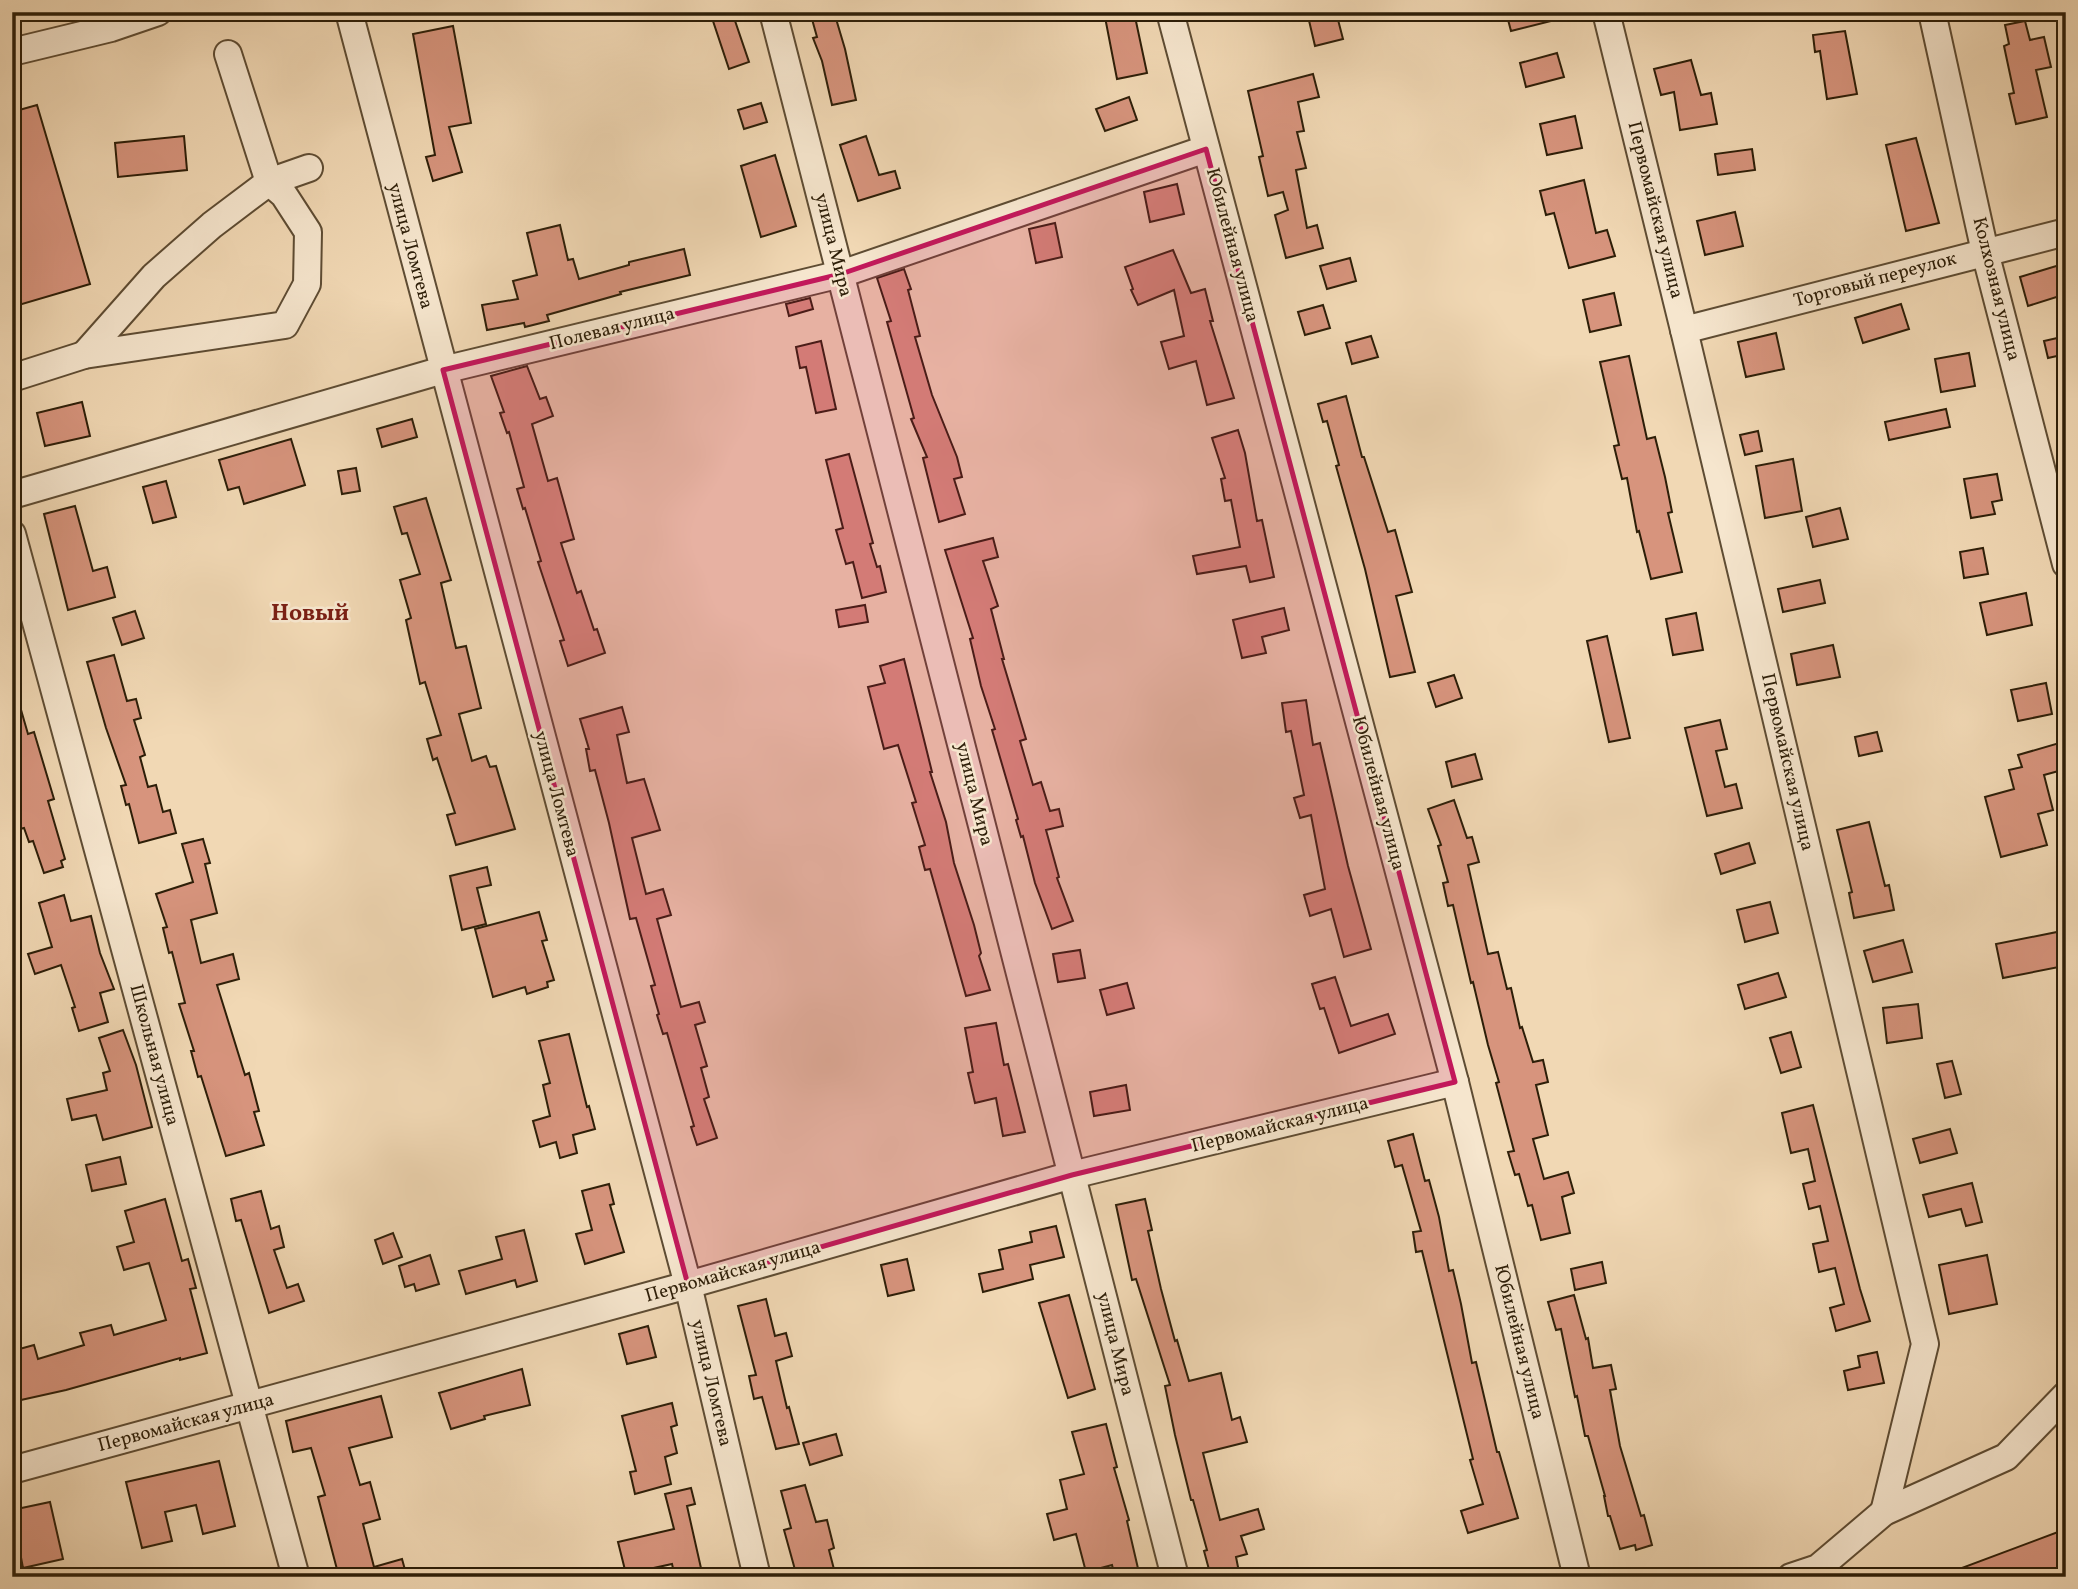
<svg xmlns="http://www.w3.org/2000/svg" width="2078" height="1589" viewBox="0 0 2078 1589" font-family="Vollkorn,serif">
  <style>
    .building { fill: #d7947d; stroke: #2d1e08; stroke-width: 2 }
    .lines { fill: none; stroke-linecap: round; stroke-linejoin: round }
    .minor-casing { stroke: #5e4c33; stroke-width: 30 }
    .minor { stroke: #f6e6ce; stroke-width: 26 }
    .marked { fill: #c2185b; fill-opacity: 0.2; stroke: #c2185b; stroke-width: 5; stroke-linejoin: round }
    .labels { text-anchor: middle; dominant-baseline: central; stroke-width: 5; stroke-linejoin: round; paint-order: stroke }
    .street-label { font-size: 19px; fill: #2d1e08; stroke: #f6e6ce }
    .quarter-label { font-size: 23px; font-weight: bold; fill: #7a1f14; stroke: #f6e6ce }
  </style>
  <rect width="100%" height="100%" fill="#f1d8b4"/>
  <filter id="stains"><feTurbulence type="fractalNoise" baseFrequency=".00286" numOctaves="4"/><feColorMatrix values="0 0 0 0 .2 0 0 0 0 .09 0 0 0 0 .02 0 0 0 .5 -.17"/></filter>
  <radialGradient id="worn" r=".72"><stop offset=".6" stop-color="#630" stop-opacity="0"/><stop offset="1" stop-color="#630" stop-opacity=".3"/></radialGradient>
  <g class="building">
    <path d="M710 12H732L749 62 729 69Z"/>
    <path d="M810 12H834L845 49 856 100 832 105 822 61 813 38 817 37Z"/>
    <path d="M1104 12H1134L1147 73 1117 79Z"/>
    <path d="M1307 12H1336L1343 39 1315 46Z"/>
    <path d="M1506 12H1562L1563 18 1511 31Z"/>
    <path d="M2025 21 2030 40 2044 37 2051 67 2036 70 2047 117 2016 124 2009 94 2014 93 2004 46 2009 44 2005 25Z"/>
    <path d="M453 26 471 123 449 127 462 172 433 181 426 157 435 155 413 34Z"/>
    <path d="M1845 31 1857 94 1827 99 1820 51 1815 52 1813 35Z"/>
    <path d="M1557 53 1564 77 1526 87 1520 63Z"/>
    <path d="M1691 60 1701 95 1711 93 1717 124 1680 130 1674 92 1661 95 1654 69Z"/>
    <path d="M1313 74 1319 97 1298 102 1304 131 1297 132 1306 168 1296 170 1307 228 1317 225 1323 248 1286 258 1275 215 1288 210 1283 192 1268 196 1259 157 1263 156 1248 91Z"/>
    <path d="M1129 97 1137 120 1105 131 1096 109Z"/>
    <path d="M761 103 767 122 744 129 738 110Z"/>
    <path d="M37 105 90 284 12 307V112Z"/>
    <path d="M1575 116 1582 148 1547 155 1540 124Z"/>
    <path d="M184 136 187 170 118 177 115 143Z"/>
    <path d="M866 136 879 175 895 171 900 188 858 201 840 145Z"/>
    <path d="M1916 138 1939 223 1906 231 1886 145Z"/>
    <path d="M1752 149 1755 170 1718 175 1715 154Z"/>
    <path d="M775 155 796 226 761 237 741 166Z"/>
    <path d="M1584 180 1596 233 1607 230 1615 256 1569 268 1554 213 1546 215 1540 191Z"/>
    <path d="M1177 184 1184 214 1150 222 1144 192Z"/>
    <path d="M1735 212 1743 246 1705 255 1697 221Z"/>
    <path d="M1055 223 1062 257 1036 263 1029 229Z"/>
    <path d="M560 225 568 260 573 259 579 279 629 265V262L684 249 690 275 620 292 621 294 547 315 549 321 525 327 524 323 487 330 482 305 518 299 513 281 537 275 527 233Z"/>
    <path d="M1173 250 1191 293 1205 289 1213 321H1210L1234 398 1207 405 1196 361 1169 369 1161 342 1184 336 1174 290 1138 305 1131 290 1133 289 1125 267Z"/>
    <path d="M1350 258 1356 281 1327 289 1320 266Z"/>
    <path d="M2066 263V294L2028 306 2020 277Z"/>
    <path d="M904 269 911 289 908 290 920 336 915 337 932 395 957 457 962 477 954 479 965 514 939 522 923 458 927 457 911 419 914 418 887 322 891 321 877 278Z"/>
    <path d="M1614 293 1621 325 1590 332 1583 300Z"/>
    <path d="M810 298 813 309 789 316 786 304Z"/>
    <path d="M1901 304 1909 329 1863 343 1855 318Z"/>
    <path d="M1323 305 1330 328 1305 335 1298 312Z"/>
    <path d="M1776 333 1784 369 1746 377 1738 342Z"/>
    <path d="M1371 336 1378 357 1352 364 1346 343Z"/>
    <path d="M2066 336V354L2048 358 2044 341Z"/>
    <path d="M821 341 836 409 816 413 806 367 800 368 796 347Z"/>
    <path d="M1969 353 1975 386 1941 392 1935 359Z"/>
    <path d="M1629 356 1647 439 1655 437 1665 477 1672 512 1668 513 1682 572 1651 579 1639 531 1637 532 1627 478 1622 479 1614 446 1619 445 1600 362Z"/>
    <path d="M527 366 540 399 546 397 553 416 532 424 548 481 557 478 574 539 561 543 577 593 581 591 594 630 597 629 605 653 568 666 560 641 564 640 538 562 541 561 525 508 523 509 517 489 524 487 509 432 507 433 500 413 504 412 491 376Z"/>
    <path d="M1346 396 1362 457H1364L1388 532 1395 530 1412 592 1396 596 1415 672 1390 677 1365 569 1336 466 1339 465 1327 421 1323 422 1318 404Z"/>
    <path d="M82 402 90 436 45 446 37 413Z"/>
    <path d="M1946 409 1950 427 1889 440 1885 422Z"/>
    <path d="M412 419 417 437 382 447 377 429Z"/>
    <path d="M1238 430 1245 453 1257 521 1262 520 1274 577 1250 582 1246 566 1197 574 1193 556 1240 547 1231 500 1225 501 1221 479 1225 478 1212 438Z"/>
    <path d="M1758 431 1762 451 1745 455 1740 435Z"/>
    <path d="M291 439 305 485 244 504 239 487 228 490 219 460Z"/>
    <path d="M849 454 873 543 870 544 877 567 880 566 886 592 862 598 853 562 846 564 836 530 843 528 826 460Z"/>
    <path d="M1793 459 1802 511 1765 518 1756 466Z"/>
    <path d="M356 468 360 491 342 494 338 471Z"/>
    <path d="M1997 474 2002 500 1992 502 1995 514 1971 518 1964 479Z"/>
    <path d="M166 481 176 517 153 523 143 487Z"/>
    <path d="M426 498 451 580 441 583 456 648 466 646 481 708 459 714 472 761 486 756 490 767 496 766 515 829 456 845 447 815 455 813 437 758 433 760 427 739 441 735 425 682 420 684 406 620 411 618 400 580 420 574 407 533 402 534 394 507Z"/>
    <path d="M75 506 93 571 107 567 115 597 68 610 44 514Z"/>
    <path d="M1840 508 1848 539 1813 547 1806 517Z"/>
    <path d="M993 538 998 557 983 561 998 606 991 609 1004 659H1002L1026 739 1020 741 1033 785 1041 782 1050 811 1059 809 1063 826 1046 830 1059 877 1057 878 1073 921 1052 929 1035 883 1023 836 1021 837 1016 820 1018 819 992 730 995 729 981 686 970 639 973 638 945 550Z"/>
    <path d="M1983 548 1988 574 1964 578 1960 552Z"/>
    <path d="M1820 580 1825 603 1783 612 1778 589Z"/>
    <path d="M2026 593 2032 625 1987 635 1980 603Z"/>
    <path d="M865 605 868 622 839 627 836 610Z"/>
    <path d="M1284 608 1289 630 1262 637 1266 653 1242 658 1233 620Z"/>
    <path d="M135 611 144 638 122 645 113 618Z"/>
    <path d="M1696 613 1703 650 1673 655 1666 619Z"/>
    <path d="M1607 636 1630 738 1609 742 1587 641Z"/>
    <path d="M1833 645 1840 677 1797 685 1791 654Z"/>
    <path d="M114 655 127 701 136 699 141 718 134 720 145 755 140 757 148 787 156 785 163 812 170 810 176 833 139 843 129 804 126 805 121 786 126 785 106 728 87 662Z"/>
    <path d="M904 659 932 772H930L946 822 954 863 974 925 981 953 979 956 990 990 966 996 930 869 925 870 919 847 925 845 912 803 916 802 898 745 884 749 868 687 885 683 880 666Z"/>
    <path d="M1454 675 1462 698 1436 707 1428 683Z"/>
    <path d="M2046 683 2052 714 2018 721 2011 690Z"/>
    <path d="M12 696H17L28 734 34 732 54 799 48 801 65 859 61 861 63 867 44 873 33 841 29 842 24 828 12 831V815L16 814 12 800Z"/>
    <path d="M1306 700 1313 745 1320 743 1348 866 1371 949 1344 957 1331 909 1310 916 1304 895 1325 889 1311 815 1300 818 1294 798 1304 795 1291 731 1286 732 1282 703Z"/>
    <path d="M622 707 629 732 617 735 627 783 644 779 660 830 632 838 646 894 663 889 671 915 657 919 681 1007 699 1002 705 1022 695 1025 707 1066 701 1068 709 1097 704 1099 717 1138 697 1145 691 1127 694 1126 667 1033 663 1034 657 1015 659 1014 651 986 655 985 636 918 630 919 609 823 595 770 590 771 586 749H589L580 719Z"/>
    <path d="M1720 720 1727 749 1716 751 1725 787 1736 784 1742 808 1707 816 1685 728Z"/>
    <path d="M1877 732 1882 751 1859 756 1855 737Z"/>
    <path d="M2066 741V769L2044 775 2053 810 2038 814 2047 845 2001 857 1985 797 2014 789 2009 770 2022 767 2018 755Z"/>
    <path d="M1475 754 1482 779 1452 787 1446 762Z"/>
    <path d="M1454 800 1467 838 1472 837 1479 862 1468 865 1488 954 1498 952 1507 989 1511 988 1520 1028 1522 1027 1533 1062 1543 1060 1548 1082 1536 1085 1548 1135 1533 1139 1544 1179 1568 1172 1574 1193 1562 1197 1570 1233 1541 1240 1532 1205 1528 1206 1519 1174 1515 1175 1508 1152 1514 1151 1496 1083 1499 1082 1488 1045 1473 982 1471 983 1453 905 1448 906 1443 883 1448 882 1438 846 1441 845 1428 809Z"/>
    <path d="M1869 822 1885 886 1889 885 1894 910 1854 918 1849 893 1852 892 1837 830Z"/>
    <path d="M203 839 210 863 205 864 217 913 191 920 201 963 233 954 239 979 217 985 245 1075 249 1073 259 1111 254 1112 264 1145 226 1156 201 1076 198 1077 191 1051H194L179 1004 185 1003 172 952 169 953 163 928 167 927 156 894 193 882 182 844Z"/>
    <path d="M1749 843 1755 863 1721 874 1715 854Z"/>
    <path d="M487 867 491 885 477 888 486 924 462 930 450 876Z"/>
    <path d="M64 895 71 921 91 916 100 953 114 989 100 993 108 1022 79 1031 72 1008 75 1007 61 965 35 974 28 954 52 947 39 903Z"/>
    <path d="M1770 902 1778 933 1745 942 1737 910Z"/>
    <path d="M539 912 547 940 542 941 554 980 547 982 548 987 527 994 525 987 493 997 475 929Z"/>
    <path d="M2057 932 2064 966 2003 978 1996 944Z"/>
    <path d="M1903 940 1912 972 1873 982 1864 951Z"/>
    <path d="M1080 950 1085 978 1058 982 1053 954Z"/>
    <path d="M1778 973 1786 997 1745 1009 1738 985Z"/>
    <path d="M1335 977 1351 1026 1388 1014 1395 1034 1339 1053 1324 1008 1320 1009 1312 984Z"/>
    <path d="M1127 983 1134 1008 1107 1015 1100 990Z"/>
    <path d="M1918 1004 1922 1038 1887 1043 1883 1008Z"/>
    <path d="M996 1023 1004 1065 1008 1064 1025 1132 1003 1136 996 1098 975 1103 968 1073 973 1072 965 1028Z"/>
    <path d="M123 1030 136 1065 152 1127 103 1140 96 1115 72 1120 67 1099 107 1090 103 1073 110 1071 99 1038Z"/>
    <path d="M1791 1032 1801 1067 1781 1073 1770 1038Z"/>
    <path d="M569 1034 587 1107 589 1106 595 1129 573 1135 577 1153 560 1158 556 1142 540 1147 533 1121 550 1116 543 1085 550 1083 539 1041Z"/>
    <path d="M1952 1061 1961 1094 1945 1098 1937 1064Z"/>
    <path d="M1126 1085 1130 1110 1094 1116 1090 1092Z"/>
    <path d="M1813 1105 1860 1289 1870 1321 1836 1331 1830 1308 1844 1304 1835 1268 1819 1272 1813 1244 1828 1241 1820 1206 1809 1209 1803 1184 1815 1181 1808 1149 1791 1153 1782 1113Z"/>
    <path d="M1950 1129 1957 1153 1920 1163 1913 1139Z"/>
    <path d="M1413 1134 1425 1181 1429 1180 1439 1217 1449 1271 1453 1270 1461 1304 1472 1363 1476 1362 1497 1452H1499L1518 1518 1468 1533 1461 1511 1483 1504 1470 1460 1473 1459 1422 1251 1416 1252 1413 1232 1421 1231 1402 1165 1395 1167 1388 1141Z"/>
    <path d="M120 1157 126 1184 92 1191 86 1165Z"/>
    <path d="M1972 1183 1982 1222 1966 1226 1961 1209 1929 1217 1923 1195Z"/>
    <path d="M609 1184 614 1204 610 1205 624 1252 585 1264 576 1234 592 1230 582 1191Z"/>
    <path d="M261 1191 271 1229 279 1226 284 1247 274 1250 287 1288 298 1284 304 1301 269 1313 241 1220 236 1221 231 1199Z"/>
    <path d="M165 1199 182 1261 188 1259 196 1288 190 1289 207 1353 180 1360V1358L66 1390 12 1402V1351L34 1345 38 1359 84 1345 80 1333 111 1325 114 1335 166 1320 149 1263 124 1270 117 1247 134 1242 125 1211Z"/>
    <path d="M1145 1199 1152 1230 1148 1231 1161 1289 1175 1341 1177 1340 1189 1381 1221 1373 1232 1420 1240 1417 1247 1442 1203 1453 1220 1520 1258 1509 1264 1529 1241 1536 1247 1554 1236 1557 1240 1577H1211L1204 1551 1207 1550 1193 1500H1191L1175 1435 1165 1386 1170 1385 1136 1279 1132 1280 1116 1205Z"/>
    <path d="M1056 1226 1064 1257 1030 1265 1033 1279 983 1292 979 1274 1003 1269 999 1250 1032 1242 1030 1232Z"/>
    <path d="M524 1230 537 1281 517 1287 515 1280 466 1294 459 1271 502 1259 496 1237Z"/>
    <path d="M393 1233 402 1257 383 1264 375 1240Z"/>
    <path d="M430 1255 439 1284 416 1291 414 1284 405 1287 399 1266Z"/>
    <path d="M1987 1255 1997 1304 1949 1314 1939 1265Z"/>
    <path d="M907 1259 914 1290 888 1296 881 1265Z"/>
    <path d="M1602 1262 1606 1283 1575 1290 1571 1269Z"/>
    <path d="M1069 1295 1095 1389 1068 1398 1039 1303Z"/>
    <path d="M1574 1295 1586 1339 1588 1338 1593 1368 1611 1365 1616 1389 1610 1390 1620 1446 1641 1516 1644 1515 1652 1545 1636 1550 1635 1545 1620 1549 1610 1516H1608L1604 1496H1605L1588 1436H1585L1577 1396 1575 1397 1561 1329 1556 1330 1548 1302Z"/>
    <path d="M766 1299 775 1336 786 1333 792 1356 776 1361 787 1408 789 1407 799 1444 776 1449 762 1397 754 1399 749 1376 756 1375 738 1306Z"/>
    <path d="M648 1326 656 1357 627 1364 619 1334Z"/>
    <path d="M1877 1352 1884 1383 1848 1390 1844 1371 1860 1367 1858 1356Z"/>
    <path d="M522 1369 530 1405 484 1416 485 1419 451 1429 439 1393Z"/>
    <path d="M381 1396 392 1437 349 1448 360 1485 370 1482 380 1519 363 1524 374 1567 402 1559 407 1577H339L318 1497 325 1495 311 1448 293 1452 286 1421Z"/>
    <path d="M672 1403 677 1425 671 1427 677 1453 665 1457 671 1484 635 1494 630 1472 636 1471 622 1416Z"/>
    <path d="M1106 1424 1117 1467 1114 1468 1129 1520 1127 1521 1140 1577H1115L1112 1565 1086 1572 1076 1534 1054 1540 1047 1514 1067 1509 1060 1480 1084 1474 1072 1432Z"/>
    <path d="M836 1434 842 1455 810 1465 803 1443Z"/>
    <path d="M219 1461 235 1526 203 1534 196 1505 165 1512 172 1541 142 1548 126 1482Z"/>
    <path d="M805 1485 816 1522 827 1520 834 1548 829 1550 836 1577H797L784 1530 791 1528 781 1491Z"/>
    <path d="M691 1488 695 1504 687 1506 703 1577H675L672 1564 626 1574 618 1542 674 1529 665 1494Z"/>
    <path d="M50 1502 63 1559 23 1568 12 1510Z"/>
    <path d="M2066 1529V1577H1944L1943 1575Z"/>
  </g>
  <g class="lines">
    <defs>
      <g id="minor">
        <path d="M349 12 688 1285 757 1577"/>
        <path d="M773 12 1175 1577"/>
        <path d="M1170 12 1455 1082 1577 1577"/>
        <path d="M1606 12 1684 330 1925 1344 1884 1512"/>
        <path d="M1932 12 1985 252 2066 564"/>
        <path d="M12 52 111 28 158 12"/>
        <path d="M1684 330 2066 232"/>
        <path d="M84 355 154 276 212 225 269 182 309 168"/>
        <path d="M12 378 84 355 285 325 307 284 308 232 284 195 269 182 228 54"/>
        <path d="M12 495 443 370 841 274 1206 149"/>
        <path d="M12 534 296 1577"/>
        <path d="M12 1470 688 1285 1072 1175 1455 1082"/>
        <path d="M1791 1577 1818 1568 1884 1512 2006 1457 2066 1395"/>
      </g>
    </defs>
    <use href="#minor" class="minor-casing"/>
    <use href="#minor" class="minor"/>
  </g>
  <path class="marked" d="M1206 149 1455 1082 1072 1175 688 1285 443 370 841 274Z"/>
  <g class="labels">
    <g class="street-label">
      <text transform="translate(1655 210) rotate(76)">Первомайская улица</text>
      <text transform="translate(833 245) rotate(76)">улица Мира</text>
      <text transform="translate(1232 245) rotate(75)">Юбилейная улица</text>
      <text transform="translate(410 246) rotate(75)">улица Ломтева</text>
      <text transform="translate(1875 280) rotate(-15)">Торговый переулок</text>
      <text transform="translate(1996 289) rotate(76)">Колхозная улица</text>
      <text transform="translate(612 329) rotate(-14)">Полевая улица</text>
      <text transform="translate(1787 762) rotate(77)">Первомайская улица</text>
      <text transform="translate(1378 793) rotate(75)">Юбилейная улица</text>
      <text transform="translate(556 794) rotate(75)">улица Ломтева</text>
      <text transform="translate(974 794) rotate(76)">улица Мира</text>
      <text transform="translate(154 1055) rotate(75)">Школьная улица</text>
      <text transform="translate(1280 1125) rotate(-14)">Первомайская улица</text>
      <text transform="translate(733 1272) rotate(-16)">Первомайская улица</text>
      <text transform="translate(1519 1342) rotate(76)">Юбилейная улица</text>
      <text transform="translate(1115 1344) rotate(76)">улица Мира</text>
      <text transform="translate(711 1383) rotate(77)">улица Ломтева</text>
      <text transform="translate(186 1423) rotate(-15)">Первомайская улица</text>
    </g>
    <g class="quarter-label">
      <text x="310" y="614">Новый</text>
    </g>
  </g>
  <rect width="2078" height="1589" fill="none" stroke="#f1d8b4" stroke-width="42"/>
  <rect x="14" y="14" width="2050" height="1561" fill="none" stroke="#2d1e08" stroke-width="3.5"/>
  <rect x="21" y="21" width="2036" height="1547" fill="none" stroke="#2d1e08" stroke-width="2"/>
  <rect width="100%" height="100%" filter="url(#stains)"/>
  <rect width="100%" height="100%" fill="url(#worn)"/>
</svg>
